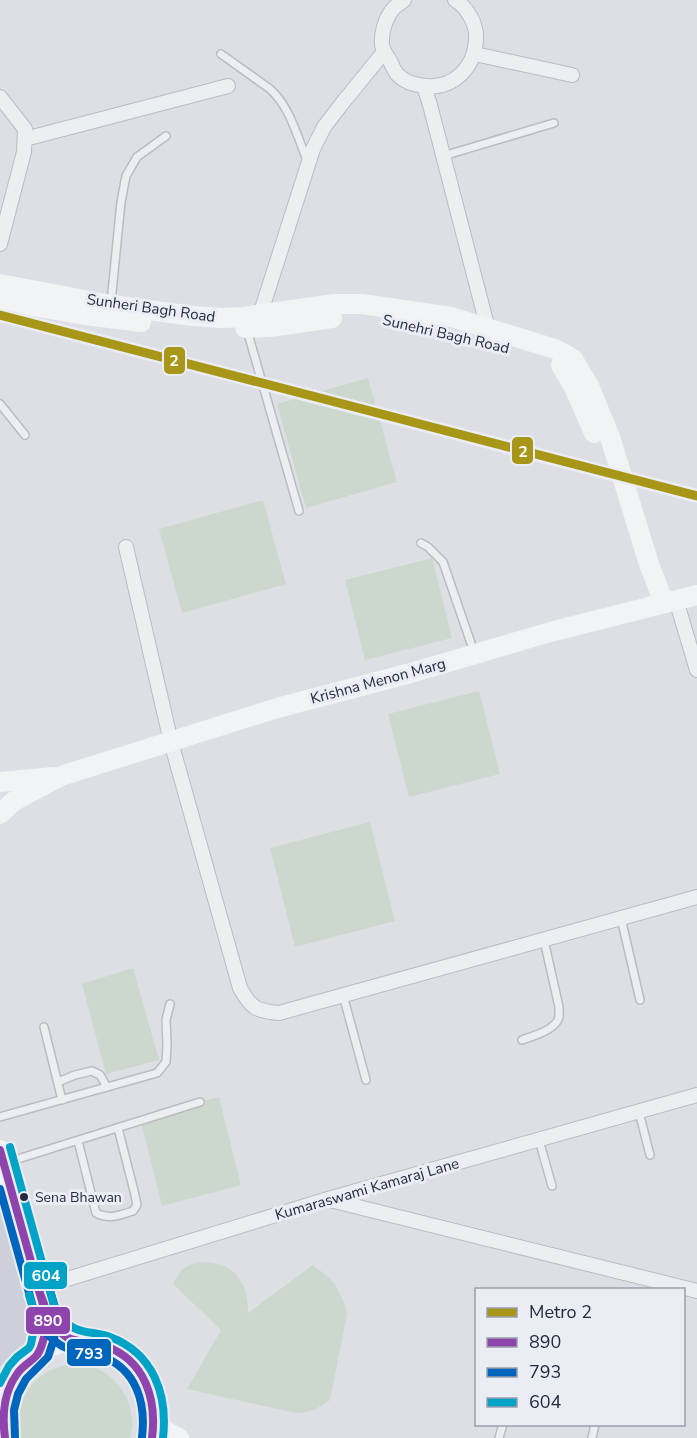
<svg xmlns="http://www.w3.org/2000/svg" width="697" height="1438" viewBox="0 0 697 1438" font-family="'Nunito Sans',sans-serif">
  <style>
    .built { fill: #ced0d9 }
    .green { fill: #ccd7ce }
    .lines { fill: none; stroke-linecap: round; stroke-linejoin: round }
    .lane-casing { stroke: #bbbcc1; stroke-width: 10 }
    .street-casing { stroke: #bbbcc1; stroke-width: 16 }
    .lane { stroke: #edeef1; stroke-width: 7 }
    .street { stroke: #edeef1; stroke-width: 14 }
    .secondary { stroke: #f2f3f5; stroke-width: 20 }
    .bus-1-casing { stroke: #ebedf5; stroke-width: 12 }
    .bus-2-casing { stroke: #ebedf5; stroke-width: 12 }
    .bus-3-casing { stroke: #ebedf5; stroke-width: 12 }
    .bus-1 { stroke: #8e44ad; stroke-width: 8 }
    .bus-2 { stroke: #0065bd; stroke-width: 8 }
    .bus-3 { stroke: #02a3c7; stroke-width: 8 }
    .metro-1-casing { stroke: #ebedf5; stroke-width: 14 }
    .metro-1 { stroke: #a89618; stroke-width: 9 }
    .bus-dot { fill: #25293d; stroke: #ebedf5; stroke-width: 2 }
    .labels { text-anchor: middle; dominant-baseline: central; stroke-width: 6; stroke-linejoin: round; paint-order: stroke }
    .bus-label { font-size: 14px; fill: #25293d; stroke: #ebedf5; text-anchor: start }
    .street-label { font-size: 15px; fill: #25293d; stroke: #ebedf5 }
    .line-badge { stroke: #ebedf5; stroke-width: 2 }
    .badge-label { font-size: 16px; text-anchor: middle; font-weight: bold; fill: #fff }
  </style>
  <rect width="100%" height="100%" fill="#dedfe4"/>
  <path class="built" d="M0 1208 36 1331 0 1367Z"/>
  <g class="green">
    <path d="M368 378 397 482 306 508 277 404Z"/>
    <path d="M263 500 286 584 182 613 159 529Z"/>
    <path d="M432 558 452 638 365 660 345 580Z"/>
    <path d="M479 691 500 774 409 797 388 714Z"/>
    <path d="M370 822 395 921 295 947 270 848Z"/>
    <path d="M133 968 159 1060 106 1074 82 984Z"/>
    <path d="M219 1097 241 1185 162 1206 140 1118Z"/>
    <path d="M201 1262C234 1261 249 1283 248 1313L313 1265 328 1277 335 1284 345 1304 347 1314 330 1400C319 1408 309 1413 296 1413L187 1389 221 1330 173 1284C181 1269 183 1266 201 1262Z"/>
    <path d="M65 1365C71 1365 77 1364 83 1365 110 1368 131 1393 132 1420 133 1425 131 1432 130 1438H21C13 1414 25 1384 47 1372 52 1369 59 1367 65 1365Z"/>
  </g>
  <g class="lines">
    <defs>
      <g id="lane">
        <path d="M221 54 270 89C290 107 297 136 307 160"/>
        <path d="M443 156 554 123"/>
        <path d="M111 302 121 202 126 176 137 157 166 136"/>
        <path d="M247 330 299 511"/>
        <path d="M0 404 25 435"/>
        <path d="M421 543 428 547 443 562 474 652"/>
        <path d="M621 918 640 1000"/>
        <path d="M343 995 366 1080"/>
        <path d="M44 1027 62 1100"/>
        <path d="M522 1040C533 1036 556 1030 559 1017 559 1016 559 1008 559 1007L544 940"/>
        <path d="M58 1082 75 1075 92 1071 100 1075 107 1087"/>
        <path d="M639 1112 650 1155"/>
        <path d="M0 1117 157 1073 166 1062 167 1045 166 1020 170 1004"/>
        <path d="M539 1140 552 1186"/>
        <path d="M78 1141 96 1213C109 1220 120 1215 133 1211L137 1205 135 1195 118 1128"/>
        <path d="M5 1163 200 1102"/>
        <path d="M499 1438 503 1424"/>
        <path d="M592 1438 595 1424"/>
      </g>
      <g id="street">
        <path d="M404 0C401 3 396 5 393 9 386 17 381 32 382 44 382 50 387 56 390 61 392 65 395 73 399 76 406 83 416 85 425 86 454 89 475 67 476 39 477 24 467 7 455 0"/>
        <path d="M475 54 572 75"/>
        <path d="M424 86 430 105 488 329"/>
        <path d="M0 97 25 129 24 152 0 244"/>
        <path d="M25 139 228 86"/>
        <path d="M260 315 313 149 324 127 344 101 384 52"/>
        <path d="M126 547 171 742 240 988C251 1008 256 1011 279 1013L697 897"/>
        <path d="M676 600 697 670"/>
        <path d="M330 1200 697 1291"/>
        <path d="M38 1288 328 1199 697 1095"/>
      </g>
    </defs>
    <use href="#lane" class="lane-casing"/>
    <use href="#street" class="street-casing"/>
    <use href="#lane" class="lane"/>
    <use href="#street" class="street"/>
    <g class="secondary">
      <path d="M0 284 111 305 193 316 222 318 243 317 334 304H362L451 317 555 349 573 359 589 386 610 437 649 564 664 603"/>
      <path d="M0 300 78 314 141 322"/>
      <path d="M245 328 270 327 332 318"/>
      <path d="M561 365 573 385 594 433"/>
      <path d="M0 782 53 777"/>
      <path d="M0 814 14 801 61 776 277 708 407 674 554 631 697 595"/>
      <path d="M0 1150 47 1319 65 1336 82 1341"/>
      <path d="M154 1417 165 1431 179 1438"/>
      <path d="M5 1438C4 1429 2 1420 3 1411 7 1371 41 1340 81 1341 133 1343 162 1390 152 1438"/>
    </g>
    <defs>
      <g id="bus-1">
        <path d="M0 1150 47 1319C54 1325 60 1333 68 1338 80 1343 93 1342 105 1346 145 1360 157 1399 152 1438"/>
        <path d="M5 1438C2 1416 3 1393 17 1374 22 1366 31 1362 37 1355 43 1347 48 1323 47 1313 45 1306 42 1298 39 1291"/>
      </g>
      <g id="bus-2">
        <path d="M0 1189 38 1325C45 1332 53 1341 62 1346 75 1353 89 1351 102 1356 137 1370 146 1403 142 1437"/>
        <path d="M15 1437 14 1410 18 1394 26 1379 48 1357 54 1339 57 1314 49 1287"/>
      </g>
      <g id="bus-3">
        <path d="M10 1147 56 1313C62 1318 67 1325 74 1328 85 1334 98 1332 110 1337 153 1353 168 1394 163 1438"/>
        <path d="M0 1383 9 1366 17 1357 29 1348 31 1344 36 1318 29 1295"/>
      </g>
    </defs>
    <use href="#bus-1" class="bus-1-casing"/>
    <use href="#bus-2" class="bus-2-casing"/>
    <use href="#bus-3" class="bus-3-casing"/>
    <use href="#bus-1" class="bus-1"/>
    <use href="#bus-2" class="bus-2"/>
    <use href="#bus-3" class="bus-3"/>
    <defs>
      <path id="metro-1" d="M0 315 697 496"/>
    </defs>
    <use href="#metro-1" class="metro-1-casing"/>
    <use href="#metro-1" class="metro-1"/>
  </g>
  <circle class="bus-dot" cx="24" cy="1197" r="5"/>
  <g class="labels">
    <g class="bus-label">
      <text x="35" y="1197">Sena Bhawan</text>
    </g>
    <g class="street-label">
      <text transform="translate(151 308) rotate(8)">Sunheri Bagh Road</text>
      <text transform="translate(446 334) rotate(13)">Sunehri Bagh Road</text>
      <text transform="translate(378 681) rotate(-15)">Krishna Menon Marg</text>
      <text transform="translate(367 1189) rotate(-16)">Kumaraswami Kamaraj Lane</text>
    </g>
  </g>
  <g class="line-badge">
    <rect x="163" y="346" width="23" height="29" rx="6" fill="#a89618"/>
    <rect x="511" y="436" width="23" height="29" rx="6" fill="#a89618"/>
    <rect x="23" y="1261" width="45" height="29" rx="6" fill="#02a3c7"/>
    <rect x="25" y="1306" width="46" height="29" rx="6" fill="#8e44ad"/>
    <rect x="66" y="1338" width="46" height="29" rx="6" fill="#0065bd"/>
  </g>
  <g class="badge-label">
    <text x="174" y="366">2</text>
    <text x="523" y="457">2</text>
    <text x="46" y="1281">604</text>
    <text x="48" y="1326">890</text>
    <text x="89" y="1359">793</text>
  </g>
  <rect x="475" y="1288" width="210" height="138" fill="#ebedf5" stroke="#9c9fab" stroke-width="1.5"/>
  <rect x="487" y="1308" width="30" height="9" fill="#a89618" stroke="#9c9fab" stroke-width="1.5"/>
  <text x="529" y="1318" font-size="18" fill="#25293d">Metro 2</text>
  <rect x="487" y="1338" width="30" height="9" fill="#8e44ad" stroke="#9c9fab" stroke-width="1.5"/>
  <text x="529" y="1348" font-size="18" fill="#25293d">890</text>
  <rect x="487" y="1368" width="30" height="9" fill="#0065bd" stroke="#9c9fab" stroke-width="1.5"/>
  <text x="529" y="1378" font-size="18" fill="#25293d">793</text>
  <rect x="487" y="1398" width="30" height="9" fill="#02a3c7" stroke="#9c9fab" stroke-width="1.5"/>
  <text x="529" y="1408" font-size="18" fill="#25293d">604</text>
</svg>
